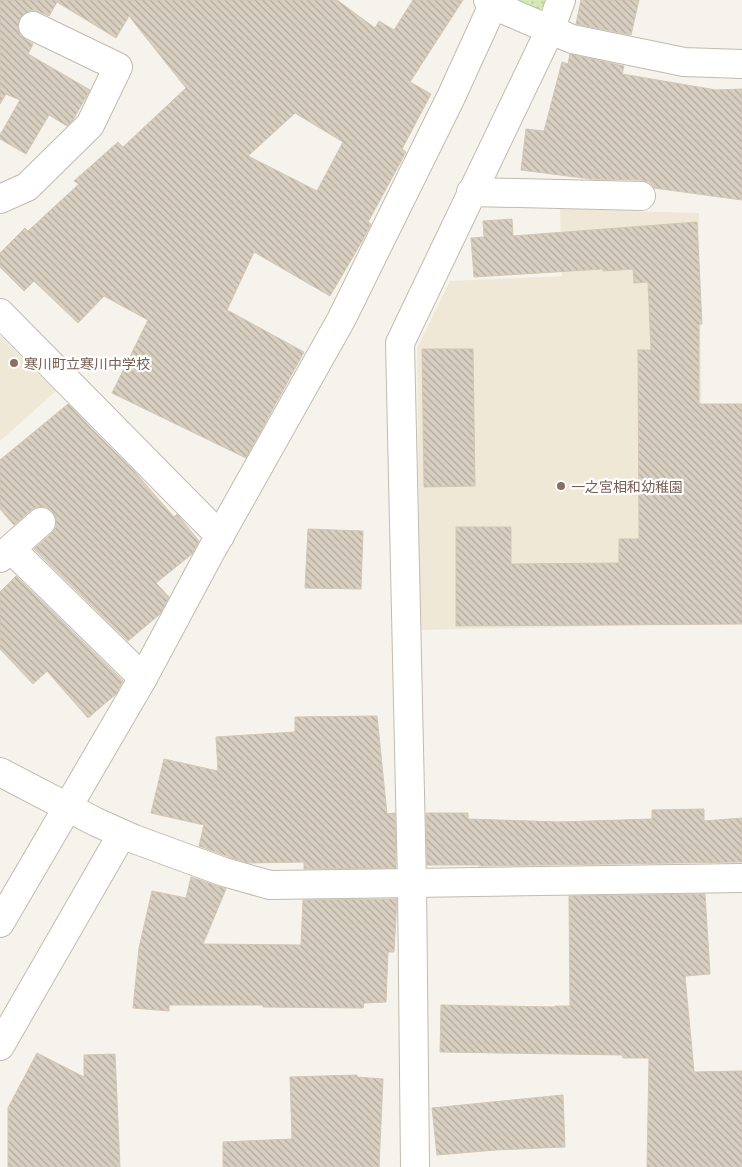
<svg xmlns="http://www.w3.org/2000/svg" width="742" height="1167" viewBox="0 0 742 1167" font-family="Lato,'Noto Sans JP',sans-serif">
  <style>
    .education { fill: #efe8d6 }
    .green { fill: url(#green-dots) }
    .building { fill: url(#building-back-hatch); stroke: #d3c7b4; fill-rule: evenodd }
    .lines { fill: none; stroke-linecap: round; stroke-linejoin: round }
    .minor-casing { stroke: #c2bbae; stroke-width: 30 }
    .minor { stroke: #fff; stroke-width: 28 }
    .education-dot { fill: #8d6e63; stroke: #fff; stroke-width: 2 }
    .labels { text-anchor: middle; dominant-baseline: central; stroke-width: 4.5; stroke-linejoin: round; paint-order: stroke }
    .education-label { font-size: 14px; fill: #785e54; stroke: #fff; text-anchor: start }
  </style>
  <defs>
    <pattern id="green-dots" width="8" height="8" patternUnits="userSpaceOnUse" patternTransform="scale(1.25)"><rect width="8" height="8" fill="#d2eab5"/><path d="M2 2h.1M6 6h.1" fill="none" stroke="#b6ca9c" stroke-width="1.8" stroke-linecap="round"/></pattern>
    <pattern id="building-back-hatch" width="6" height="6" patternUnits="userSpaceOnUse" patternTransform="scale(1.25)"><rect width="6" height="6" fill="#d8cfc1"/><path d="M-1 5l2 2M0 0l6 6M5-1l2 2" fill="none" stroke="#b1aa9e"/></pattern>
  </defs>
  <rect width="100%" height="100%" fill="#f6f3ec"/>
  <g class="education">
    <path d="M560 209 699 213 704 624 420 630 417 348 450 281 562 276Z"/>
    <path d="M0 336 56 391 0 441Z"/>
  </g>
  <path class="green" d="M498 0H550L549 3 533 14Z"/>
  <g class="building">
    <path d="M0 0H337L375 28 379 21 394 30 413 0H463L410 82 431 94 402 149 406 152 368 222 371 224 361 243 330 296 254 252 227 310 304 352 246 458 112 393 148 320 104 296 78 323 34 281 24 291 0 267V253L25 228 28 231 79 184 74 181 118 142 123 147 186 88 129 16 116 38 57 2 49 16 40 12 32 10 25 13 19 20 18 28 20 35 26 40 33 44 28 54 90 90 73 120 67 126 49 115 26 154 0 139V135L20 100 6 94 0 104ZM295 113 343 142 317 191 248 156Z"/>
    <path d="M581 0H639L631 35 576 24Z"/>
    <path d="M570 54 624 66 622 74 716 90 742 89V200L654 188 649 182 641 180 591 179 521 170 526 129 544 131 562 62 568 64Z"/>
    <path d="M512 219 513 236 697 222 702 324H699V404H742V624L456 626V527H511V564L619 563V539H639L638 350H651L648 282 634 283 633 269 603 271V269L474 277 471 238 484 237 483 221Z"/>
    <path d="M422 349H473L475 486 424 487Z"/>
    <path d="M68 404 94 431 134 471 174 517 177 514 199 541 192 554 156 583 169 597 160 614 128 641 34 549 51 534 56 527V518L52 511 46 507H37L31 510 14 525 0 509V460Z"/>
    <path d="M308 529 363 531 361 589 305 588Z"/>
    <path d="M16 576 123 681 116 694 88 718 47 671 33 684 0 649V592Z"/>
    <path d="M377 716 387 814 395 813 396 868 304 869V862L248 863 229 857 199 846 204 825 151 813 164 759 218 771 216 737 295 732V717Z"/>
    <path d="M704 809V821L742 818V862L479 866V865H427L426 813H468V819L559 822 652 819V810Z"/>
    <path d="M191 877 226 889 203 944 301 945 303 900 397 899 394 952H388L386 1002 364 1003 363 1008 263 1007V1005H169V1011L133 1008 139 948 152 891 186 898Z"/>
    <path d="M705 894 710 974 685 976 694 1072 742 1071V1167H647L649 1058H623L622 1055 440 1052 441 1005 555 1007V1006H570L569 896Z"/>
    <path d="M37 1053 84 1077V1055L115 1054 120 1167H8V1108Z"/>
    <path d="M357 1075V1077L383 1079 379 1167H223V1142L292 1139 290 1077Z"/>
    <path d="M563 1095 565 1147 496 1150 437 1155 432 1108Z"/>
  </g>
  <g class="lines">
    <defs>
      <g id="minor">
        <path d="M488 0 493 5 523 18 572 39 684 62 742 64"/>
        <path d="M471 192 641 196"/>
        <path d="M0 199 27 187 90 125 118 67 33 26"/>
        <path d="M0 313 220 536"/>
        <path d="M11 549 143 678"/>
        <path d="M0 558 41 522"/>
        <path d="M0 772 96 822 134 839 224 872 270 885 412 883 742 878"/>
        <path d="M0 923 143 678 210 553 341 320 451 97 493 5"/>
        <path d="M0 1046 122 834"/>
        <path d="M415 1167 412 883 400 343 550 30 561 0"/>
      </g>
    </defs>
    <use href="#minor" class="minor-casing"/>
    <use href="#minor" class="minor"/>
  </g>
  <g class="education-dot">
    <circle cx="14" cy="363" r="5"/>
    <circle cx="561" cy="486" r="5"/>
  </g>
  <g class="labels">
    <g class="education-label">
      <text x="24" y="363">寒川町立寒川中学校</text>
      <text x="571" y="486">一之宮相和幼稚園</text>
    </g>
  </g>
</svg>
